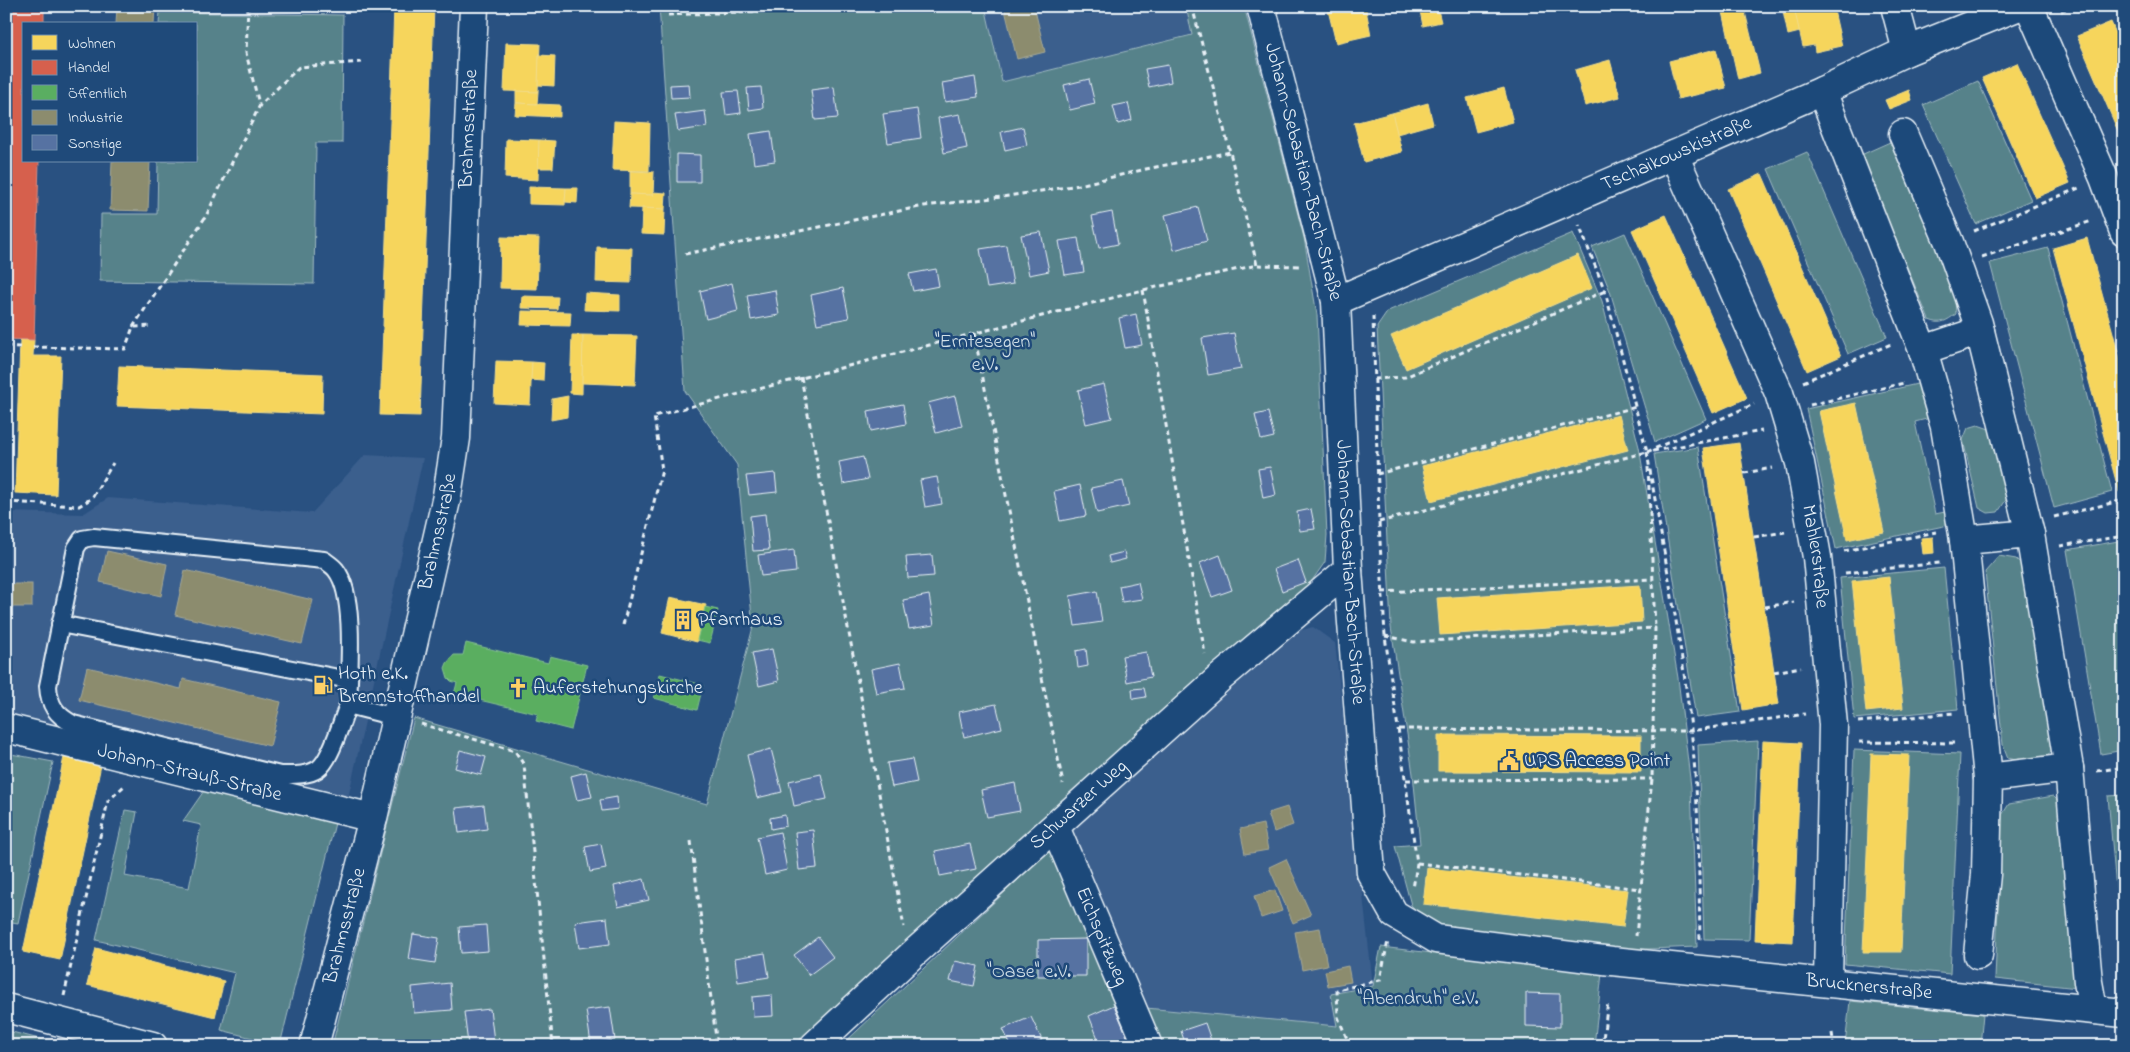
<svg xmlns="http://www.w3.org/2000/svg" width="2130" height="1052" viewBox="0 0 2130 1052" font-family="'Indie Flower',sans-serif">
  <style>
    .built { fill: #3a5e8d }
    .green { fill: #57828a; stroke: #a0bac1 }
    .homes { fill: #f6d55c; stroke: #f2dd8b }
    .shops { fill: #d6604d; stroke: #db8c80 }
    .public { fill: #5aae61; stroke: #85c28e }
    .industry { fill: #8c8c6e; stroke: #a8aa97 }
    .building { fill: #5672a2; stroke: #e8f1f8 }
    .lines { fill: none; stroke-linecap: round; stroke-linejoin: round }
    .service-casing { stroke: #e8f1f8; stroke-width: 20 }
    .minor-casing { stroke: #e8f1f8; stroke-width: 31 }
    .path { stroke: #e8f1f8; stroke-width: 3; stroke-dasharray: 5 4; stroke-linecap: butt }
    .service { stroke: #1f4a7a; stroke-width: 16 }
    .minor { stroke: #1f4a7a; stroke-width: 28 }
    .labels { text-anchor: middle; dominant-baseline: central; stroke-width: 5; stroke-linejoin: round; paint-order: stroke }
    .street-label { font-size: 20px; fill: #e8f1f8; stroke: #1f4a7a }
    .park-label { font-size: 20px; fill: #d2e0e8; stroke: #1f4a7a }
    .poi-label { font-size: 20px; fill: #e8f1f8; stroke: #1f4a7a; text-anchor: start }
  </style>
  <rect width="100%" height="100%" fill="#295181"/>
  <filter id="ink" filterUnits="userSpaceOnUse"><feTurbulence type="fractalNoise" baseFrequency=".02" numOctaves="2"/><feDisplacementMap in="SourceGraphic" scale="10" xChannelSelector="R" yChannelSelector="G"/><feConvolveMatrix kernelMatrix="1 2 1 2 8 2 1 2 1" color-interpolation-filters="sRGB"/></filter>
  <g filter="url(#ink)">
    <g class="built">
      <path d="M985 6H1186L1193 34 1002 82Z"/>
      <path d="M365 455 423 458 347 803 6 721V512L83 514 108 498 312 513Z"/>
      <path d="M1313 627 1335 643 1373 986 1337 1026 1146 1008 1066 836 1287 634Z"/>
    </g>
    <g class="green">
      <path d="M659 6H985L1002 82 1192 35 1186 6H1244L1304 238 1317 315 1327 535 1325 562 1309 585 797 1046H332L414 718 707 804 753 627 737 465 685 391Z"/>
      <path d="M160 12 343 15 342 143H316L314 284 100 281 101 214H157L158 161H196V24H159Z"/>
      <path d="M1978 81 2031 200 1976 224 1923 105Z"/>
      <path d="M1890 142 1946 272 1955 300 1956 314C1946 321 1941 325 1929 320L1861 155Z"/>
      <path d="M1807 152 1887 337 1848 354 1768 169Z"/>
      <path d="M1573 233 1602 301 1639 447 1678 678 1691 787 1697 947 1626 950 1432 929 1411 905 1395 846 1420 844 1413 774 1391 627 1377 327 1388 311Z"/>
      <path d="M1625 233 1706 419 1655 442 1610 291 1592 247Z"/>
      <path d="M2048 248 2112 492 2054 508 1990 263Z"/>
      <path d="M1926 382 1934 417 1915 422 1935 514 1950 511 1953 524 1836 549 1806 409Z"/>
      <path d="M1978 425 1992 430 2008 497 1998 512 1988 513 1979 508 1963 440 1968 428Z"/>
      <path d="M1698 447 1740 712 1696 718 1654 454Z"/>
      <path d="M2124 540V750L2101 754 2067 550Z"/>
      <path d="M1999 556 2016 559 2025 567 2055 745 2048 756 2027 763 2008 758 2003 745 1985 572Z"/>
      <path d="M1944 568 1958 709 1854 719 1840 578Z"/>
      <path d="M1758 741 1749 940 1704 939 1698 745Z"/>
      <path d="M1854 750 1960 754 1950 974 1845 964Z"/>
      <path d="M6 753 53 762 18 923 6 921Z"/>
      <path d="M206 788 336 819 280 1045 221 1030 235 973 96 940 125 810 137 812 125 876 189 888 201 825 183 821Z"/>
      <path d="M2124 795V983L2108 796Z"/>
      <path d="M2053 796 2061 804 2078 988 1995 979 2002 815 2009 804Z"/>
      <path d="M1055 845 1141 1046H841Z"/>
      <path d="M1381 947 1602 973 1594 1046H1162L1146 1008 1337 1026 1331 994 1373 986Z"/>
      <path d="M1850 1001 1983 1014 1980 1046H1845Z"/>
      <path d="M8 1031 67 1046H6Z"/>
    </g>
    <g class="homes">
      <path d="M394 6H434L420 416 380 415Z"/>
      <path d="M1327 6H1378L1366 10 1371 35 1336 43Z"/>
      <path d="M1419 6H1437L1441 22 1423 26Z"/>
      <path d="M1722 6H1744V8L1723 12Z"/>
      <path d="M1794 6 1800 32 1788 35 1782 7Z"/>
      <path d="M1822 6H1833L1842 46 1815 52 1814 45 1803 47 1795 12Z"/>
      <path d="M1744 8 1760 73 1738 79 1723 12Z"/>
      <path d="M2111 22 2124 52V145L2077 36Z"/>
      <path d="M506 43 540 44 538 92 504 91Z"/>
      <path d="M1716 49 1726 88 1678 99 1669 61Z"/>
      <path d="M539 55 555 56 554 86 538 85Z"/>
      <path d="M1610 60 1620 97 1585 106 1575 70Z"/>
      <path d="M2017 63 2070 183 2035 198 1982 78Z"/>
      <path d="M1504 88 1513 122 1476 132 1467 98Z"/>
      <path d="M1909 90 1912 100 1889 109 1885 100Z"/>
      <path d="M516 91 538 92 537 104 516 103Z"/>
      <path d="M516 103 560 105V117L515 115Z"/>
      <path d="M1428 103 1433 124 1397 134 1392 113Z"/>
      <path d="M1392 113 1402 152 1364 162 1354 123Z"/>
      <path d="M614 121 650 123 649 171 612 170Z"/>
      <path d="M506 139 539 140 538 180 505 178Z"/>
      <path d="M539 140 555 141 553 168H538Z"/>
      <path d="M630 171 654 172 653 195 630 194Z"/>
      <path d="M1762 174 1841 356 1807 371 1728 189Z"/>
      <path d="M529 187 566 188 565 205 529 204Z"/>
      <path d="M566 188H578L577 203 565 202Z"/>
      <path d="M653 192 666 193 665 209 629 208 630 194 653 195Z"/>
      <path d="M642 208 665 209 664 235 641 234Z"/>
      <path d="M1666 215 1747 398 1713 413 1632 230Z"/>
      <path d="M501 237 539 238 537 289 500 288Z"/>
      <path d="M2087 238 2124 373V491L2119 492 2053 248Z"/>
      <path d="M597 247 632 248 631 283 596 282Z"/>
      <path d="M1578 255 1592 288 1406 369 1391 336Z"/>
      <path d="M585 293 620 295V311L584 310Z"/>
      <path d="M522 296 558 297 557 309 521 308Z"/>
      <path d="M522 311 571 312 570 326 521 325Z"/>
      <path d="M572 335H583L582 394 570 393Z"/>
      <path d="M583 335 637 336 635 385 582 383Z"/>
      <path d="M20 340H34L33 356H61L56 495 15 493Z"/>
      <path d="M496 361 532 362 530 405 494 403Z"/>
      <path d="M532 362 544 363 543 381 531 380Z"/>
      <path d="M119 366 323 374 322 414 117 406Z"/>
      <path d="M568 396 567 417 551 420 552 399Z"/>
      <path d="M1856 403 1884 532 1847 540 1819 411Z"/>
      <path d="M1619 415 1628 450 1431 501 1422 466Z"/>
      <path d="M1739 443 1779 704 1743 710 1703 448Z"/>
      <path d="M1933 537 1934 553 1923 554 1921 538Z"/>
      <path d="M1889 577 1903 708 1866 712 1852 581Z"/>
      <path d="M1640 585 1642 622 1440 635 1437 598Z"/>
      <path d="M670 597 706 605 697 642 662 633Z"/>
      <path d="M1438 735 1641 736V772L1438 771Z"/>
      <path d="M1763 741 1801 743 1793 942 1755 940Z"/>
      <path d="M1871 754 1909 755 1901 952H1863Z"/>
      <path d="M64 757 101 765 60 960 23 952Z"/>
      <path d="M1427 868 1628 890 1623 927 1423 904Z"/>
      <path d="M96 948 224 981 215 1017 87 985Z"/>
    </g>
    <path class="shops" d="M6 6H44V24H24V161H39L34 340 6 339Z"/>
    <g class="public">
      <path d="M705 607 718 610 710 643 697 640Z"/>
      <path d="M466 643 548 663 550 656 587 665 571 730 536 721 538 714 454 694 457 683 451 681 448 678 445 668 447 663 454 655H463Z"/>
      <path d="M660 674 703 685 697 710 654 698Z"/>
    </g>
    <g class="industry">
      <path d="M117 6H155L154 24H116Z"/>
      <path d="M1004 6H1034L1045 52 1017 59Z"/>
      <path d="M112 161H150L148 211 110 210Z"/>
      <path d="M107 551 167 564 161 596 100 582Z"/>
      <path d="M185 570 313 600 302 644 175 615Z"/>
      <rect x="12" y="584" width="20" height="23"/>
      <path d="M87 667 181 689 183 679 281 702 270 746 79 700Z"/>
      <path d="M1287 807 1293 825 1274 832 1268 813Z"/>
      <path d="M1263 824 1268 850 1245 854 1240 829Z"/>
      <path d="M1286 859 1311 915 1293 923 1269 867Z"/>
      <path d="M1275 890 1282 911 1261 918 1254 896Z"/>
      <path d="M1320 928 1327 965 1302 970 1295 932Z"/>
      <path d="M1348 966 1351 982 1328 986 1325 971Z"/>
    </g>
    <g class="building">
      <path d="M1168 65 1171 82 1149 87 1145 69Z"/>
      <path d="M975 77 978 97 945 102 942 83Z"/>
      <path d="M1089 79 1095 104 1070 110 1064 85Z"/>
      <path d="M689 84 690 97 671 98 670 85Z"/>
      <path d="M761 87 763 108 749 110 747 88Z"/>
      <path d="M834 87 838 118 815 120 811 90Z"/>
      <path d="M738 91 741 113 726 115 723 92Z"/>
      <path d="M1128 103 1132 120 1118 124 1113 106Z"/>
      <path d="M917 109 921 138 888 143 883 114Z"/>
      <path d="M705 111 707 127 678 131 675 115Z"/>
      <path d="M960 114 967 148 944 153 938 118Z"/>
      <path d="M1023 127 1027 145 1005 150 1001 132Z"/>
      <path d="M771 131 775 161 754 164 750 134Z"/>
      <path d="M677 154 700 155V182H677Z"/>
      <path d="M1198 207 1207 241 1174 250 1165 215Z"/>
      <path d="M1112 212 1118 244 1099 248 1092 216Z"/>
      <path d="M1041 232 1049 271 1029 275 1021 235Z"/>
      <path d="M1078 238 1084 272 1065 275 1059 241Z"/>
      <path d="M1006 245 1013 284 987 288 980 249Z"/>
      <path d="M936 269 939 286 913 291 909 274Z"/>
      <path d="M732 283 738 311 706 319 700 291Z"/>
      <path d="M843 288 849 318 817 324 811 295Z"/>
      <path d="M775 290 779 315 751 320 747 295Z"/>
      <path d="M1136 314 1142 345 1125 348 1119 318Z"/>
      <path d="M1234 333 1241 369 1208 375 1202 338Z"/>
      <path d="M1104 384 1112 418 1086 424 1078 390Z"/>
      <path d="M955 396 962 426 936 433 928 403Z"/>
      <path d="M903 404 906 424 871 431 868 411Z"/>
      <path d="M1268 412 1274 437 1261 440 1255 415Z"/>
      <path d="M863 457 868 479 843 484 839 462Z"/>
      <path d="M1270 467 1276 495 1263 498 1258 469Z"/>
      <path d="M775 473 777 492 749 495 746 476Z"/>
      <path d="M937 477 942 504 925 507 920 480Z"/>
      <path d="M1123 481 1129 506 1097 513 1091 488Z"/>
      <path d="M1080 485 1086 516 1060 521 1054 491Z"/>
      <path d="M1311 509 1315 529 1300 531 1297 512Z"/>
      <path d="M765 514 769 550 753 551 750 516Z"/>
      <path d="M794 550 796 572 761 576 758 555Z"/>
      <path d="M1124 552 1126 559 1110 563 1108 556Z"/>
      <path d="M932 555 934 576 908 578 906 557Z"/>
      <path d="M1220 555 1232 590 1212 597 1200 563Z"/>
      <path d="M1298 560 1306 582 1282 591 1274 569Z"/>
      <path d="M1138 582 1142 599 1122 602 1119 586Z"/>
      <path d="M1097 591 1102 622 1075 626 1070 596Z"/>
      <path d="M929 595 934 625 909 629 903 600Z"/>
      <path d="M772 649 779 681 759 686 752 653Z"/>
      <path d="M1086 649 1088 666 1078 668 1076 651Z"/>
      <path d="M1146 652 1151 677 1127 682 1122 656Z"/>
      <path d="M900 663 905 688 876 693 871 669Z"/>
      <path d="M1144 688 1146 697 1133 699 1132 689Z"/>
      <path d="M996 704 1002 728 964 737 959 712Z"/>
      <path d="M771 749 782 792 757 798 747 755Z"/>
      <path d="M460 750 486 757 481 775 455 768Z"/>
      <path d="M912 759 917 782 892 787 887 763Z"/>
      <path d="M586 772 592 797 577 800 571 776Z"/>
      <path d="M821 774 827 799 794 806 789 781Z"/>
      <path d="M1015 783 1020 811 987 817 981 790Z"/>
      <path d="M617 797 618 809 602 811 600 800Z"/>
      <path d="M484 805 487 829 459 833 456 808Z"/>
      <path d="M785 815 786 826 771 829 770 818Z"/>
      <path d="M813 830 817 868 799 870 795 832Z"/>
      <path d="M780 832 787 870 765 875 757 837Z"/>
      <path d="M601 844 606 869 590 872 585 847Z"/>
      <path d="M970 844 976 869 940 876 935 851Z"/>
      <path d="M644 879 649 900 618 907 614 886Z"/>
      <path d="M607 918 610 944 579 948 575 922Z"/>
      <path d="M486 925 488 951 461 953 459 927Z"/>
      <path d="M413 934 439 938 435 963 409 959Z"/>
      <path d="M818 937 833 957 809 975 794 955Z"/>
      <path d="M1086 939V976H1038V940Z"/>
      <path d="M765 953 769 977 738 982 735 958Z"/>
      <path d="M955 961 978 966 974 986 950 981Z"/>
      <path d="M450 983 452 1010 414 1013 412 987Z"/>
      <path d="M1526 993 1560 994V1027L1526 1026Z"/>
      <path d="M772 995 773 1016 753 1017 752 997Z"/>
      <path d="M1114 1005 1131 1046H1101L1089 1016Z"/>
      <path d="M610 1007 615 1040 591 1044 586 1010Z"/>
      <path d="M490 1009 494 1041 468 1044 464 1012Z"/>
      <path d="M1031 1017 1042 1040 1029 1046H1011L1003 1029Z"/>
      <path d="M1205 1023 1213 1046H1186L1181 1031Z"/>
      <path d="M880 1040 883 1046H868Z"/>
    </g>
    <g class="lines">
      <defs>
        <g id="service">
          <path d="M60 624 349 680"/>
          <path d="M348 705C342 720 331 760 318 769 307 776 293 775 280 775L73 724C56 715 49 705 48 686L76 548 82 539 94 537 324 560C328 563 333 566 336 570 356 595 349 672 348 705L395 717"/>
        </g>
        <g id="minor">
          <path id="s1" d="M1261 6 1336 301 1348 570 1371 873 1394 914 1436 939 1612 961 2124 1013"/>
          <path d="M1895 6 1907 51"/>
          <path d="M2029 6 2104 178 2124 232"/>
          <path d="M1822 91 1923 350 1945 427 1964 540"/>
          <path d="M1903 134 1949 242 1978 323 2030 534"/>
          <path id="s2" d="M1674 155 1779 393 1800 463 1817 557 1833 725 1828 982"/>
          <path id="s3" d="M1336 301 1822 91 1907 51 2019 6"/>
          <path d="M1923 350 1980 331"/>
          <path id="s4" d="M6 728 373 818"/>
          <path d="M1988 778 1964 540 2030 534 2069 768"/>
          <path id="s5" d="M1055 827 1148 1046"/>
          <path d="M1978 955 1986 874 1988 778 2069 768 2088 982 2093 1009"/>
          <path d="M6 1008 153 1046"/>
          <path id="s6" d="M314 1046 373 818 447 496 456 438 474 6"/>
          <path id="s7" d="M814 1046 914 953 1221 677 1348 570"/>
        </g>
      </defs>
      <use href="#service" class="service-casing"/>
      <use href="#minor" class="minor-casing"/>
      <g class="path">
        <path d="M248 6 246 53 259 104"/>
        <path d="M1192 6 1230 152 1257 265"/>
        <path d="M2061 11 2073 6"/>
        <path d="M668 15 883 6"/>
        <path d="M1974 231 2079 188"/>
        <path d="M685 254 924 206 1002 197 1079 185 1146 169 1230 152"/>
        <path d="M1982 257 2092 221"/>
        <path d="M1143 290 1205 654"/>
        <path d="M1373 316 1379 522 1385 636 1417 863 1413 889"/>
        <path d="M133 327 206 216 260 105 299 67 362 62"/>
        <path d="M974 333 1063 784"/>
        <path d="M6 346 20 347"/>
        <path d="M33 347 125 349 133 327 152 326"/>
        <path d="M801 377 904 927"/>
        <path d="M1374 379 1405 377 1605 291"/>
        <path d="M1803 382 1891 344"/>
        <path d="M1810 405 1904 383"/>
        <path d="M1653 451 1762 431"/>
        <path d="M1647 452C1665 563 1689 674 1696 787 1699 838 1699 891 1700 942"/>
        <path d="M1647 452 1754 404"/>
        <path d="M1648 467 1655 628"/>
        <path d="M1744 473 1773 468"/>
        <path d="M1377 474 1636 407"/>
        <path d="M6 502 79 506 92 498 113 463"/>
        <path d="M2054 517 2124 500"/>
        <path d="M1379 522 1647 452 1605 291 1579 225"/>
        <path d="M1754 537 1785 532"/>
        <path d="M2060 546 2124 536"/>
        <path d="M1844 551 1936 532"/>
        <path d="M1845 573 1940 563"/>
        <path d="M1382 592 1653 579"/>
        <path d="M1765 607 1794 602"/>
        <path d="M623 625 662 470 654 416 1143 290 1257 265 1300 266"/>
        <path d="M1385 636 1414 642 1655 628 1652 779 1636 936"/>
        <path d="M1774 672 1801 667"/>
        <path d="M1858 722 1954 713"/>
        <path d="M421 724 515 751 524 765 553 1046"/>
        <path d="M1399 729 1690 731 1805 714"/>
        <path d="M1859 742 1957 743"/>
        <path d="M2097 771 2124 767"/>
        <path d="M1406 780 1652 779"/>
        <path d="M691 841 717 1046"/>
        <path d="M1417 863 1641 889"/>
        <path d="M64 996 108 801 125 785"/>
        <path d="M1832 1033 1834 1046"/>
        <path d="M1350 1046 1338 1017 1337 990 1380 980 1388 941"/>
        <path d="M1602 1046 1608 1002"/>
      </g>
      <use href="#service" class="service"/>
      <use href="#minor" class="minor"/>
    </g>
  </g>
  <defs>
    <symbol id="building-bare" viewBox="-9 -9 18 18"><path d="M-4-6H4V6H1V3H-1V6H-4ZM-2.5-4.3h1.7v1.8h-1.7ZM.8-4.3h1.7v1.8H.8ZM-2.5-1h1.7V.8h-1.7ZM.8-1h1.7V.8H.8Z" fill="#ffd166" stroke="#1f4a7a" stroke-width="2.5" paint-order="stroke"/></symbol>
    <symbol id="fuel-bare" viewBox="-9 -9 18 18"><path d="M-5.5-6h7V0h2V4h1.3V-2.5L3-4.5l.8-.8L6-3V5H2.5V1h-1V6h-7ZM-4.2-4.7v3.2H.2V-4.7Z" fill="#ffd166" stroke="#1f4a7a" stroke-width="2.5" paint-order="stroke"/></symbol>
    <symbol id="church-bare" viewBox="-9 -9 18 18"><path d="M-1.2-6h2.4v3.5h3.3v2.4h-3.3V6h-2.4V-.1h-3.3v-2.4h3.3Z" fill="#ffd166" stroke="#1f4a7a" stroke-width="2.5" paint-order="stroke"/></symbol>
    <symbol id="civic-bare" viewBox="-9 -9 18 18"><path d="M-.6-6.5H3V-4.5H.6V-3L4-1V1h2V6H-6V1h2V-1L-.6-3ZM-1.2 2.5V6h2.4V2.5Z" fill="#ffd166" stroke="#1f4a7a" stroke-width="2.5" paint-order="stroke"/></symbol>
  </defs>
  <g fill-rule="evenodd">
    <use href="#building-bare" x="669" y="606" width="28" height="28"/>
    <use href="#fuel-bare" x="309" y="671" width="28" height="28"/>
    <use href="#church-bare" x="504" y="674" width="28" height="28"/>
    <use href="#civic-bare" x="1495" y="747" width="28" height="28"/>
  </g>
  <g class="labels">
    <g class="street-label">
      <text stroke="none"><textPath href="#s6" startOffset="934">Brahmsstraße</textPath></text>
      <text stroke="none"><textPath href="#s3" startOffset="371">Tschaikowskistraße</textPath></text>
      <text stroke="none"><textPath href="#s1" startOffset="171">Johann-Sebastian-Bach-Straße</textPath></text>
      <text stroke="none"><textPath href="#s6" startOffset="529">Brahmsstraße</textPath></text>
      <text stroke="none"><textPath href="#s2" startOffset="428">Mahlerstraße</textPath></text>
      <text stroke="none"><textPath href="#s1" startOffset="576">Johann-Sebastian-Bach-Straße</textPath></text>
      <text stroke="none"><textPath href="#s4" startOffset="189">Johann-Strauß-Straße</textPath></text>
      <text stroke="none"><textPath href="#s7" startOffset="358">Schwarzer Weg</textPath></text>
      <text stroke="none"><textPath href="#s6" startOffset="124">Brahmsstraße</textPath></text>
      <text stroke="none"><textPath href="#s5" startOffset="119">Eichspitzweg</textPath></text>
      <text stroke="none"><textPath href="#s1" startOffset="1409">Brucknerstraße</textPath></text>
    </g>
    <g class="park-label">
      <text x="985" y="342">"Erntesegen"<tspan x="985" dy="23">e.V.</tspan></text>
      <text x="1029" y="972">"Oase" e.V.</text>
      <text x="1418" y="999">"Abendruh" e.V.</text>
    </g>
    <g class="poi-label">
      <text x="698" y="620">Pfarrhaus</text>
      <text x="338" y="674">Hoth e.K.<tspan x="338" dy="23">Brennstoffhandel</tspan></text>
      <text x="533" y="688">Auferstehungskirche</text>
      <text x="1524" y="761">UPS Access Point</text>
    </g>
  </g>
  <rect width="2130" height="1052" fill="none" stroke="#1f4a7a" stroke-width="25"/>
  <rect x="12" y="12" width="2105" height="1027" fill="none" stroke="#e8f1f8" stroke-width="2" filter="url(#ink)"/>
  <rect x="22" y="22" width="175" height="140" fill="#1f4a7a" stroke="#6f8dac"/>
  <rect x="32" y="35" width="25" height="15" fill="#f6d55c" stroke="#6f8dac"/>
  <text x="68" y="48" font-size="15" fill="#e8f1f8">Wohnen</text>
  <rect x="32" y="60" width="25" height="15" fill="#d6604d" stroke="#6f8dac"/>
  <text x="68" y="72" font-size="15" fill="#e8f1f8">Handel</text>
  <rect x="32" y="85" width="25" height="15" fill="#5aae61" stroke="#6f8dac"/>
  <text x="68" y="98" font-size="15" fill="#e8f1f8">Öffentlich</text>
  <rect x="32" y="110" width="25" height="15" fill="#8c8c6e" stroke="#6f8dac"/>
  <text x="68" y="122" font-size="15" fill="#e8f1f8">Industrie</text>
  <rect x="32" y="135" width="25" height="15" fill="#5672a2" stroke="#6f8dac"/>
  <text x="68" y="148" font-size="15" fill="#e8f1f8">Sonstige</text>
</svg>
